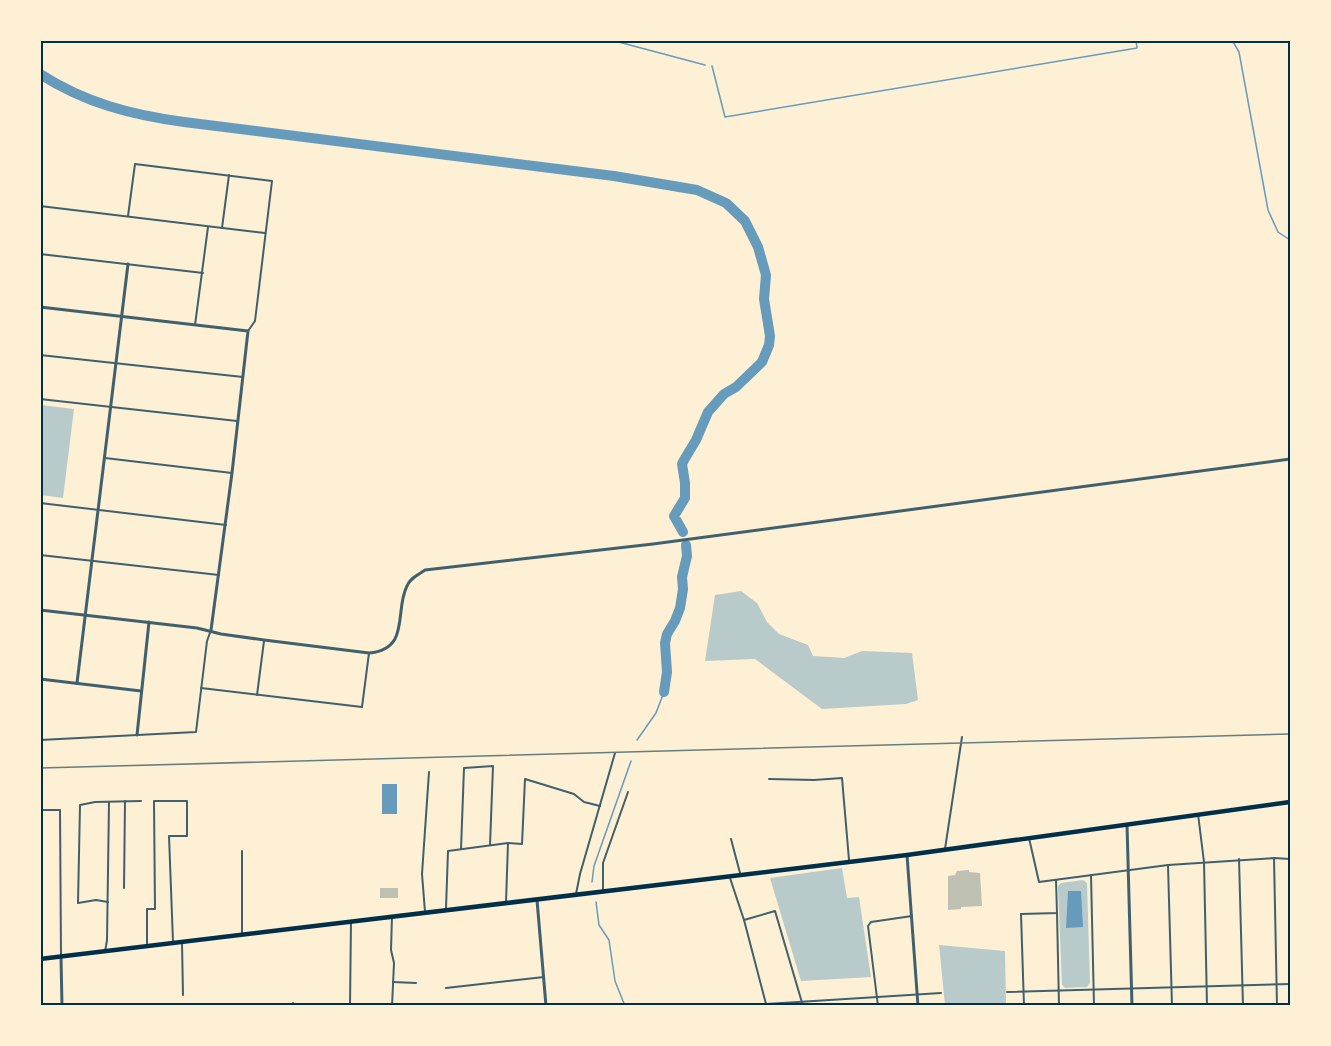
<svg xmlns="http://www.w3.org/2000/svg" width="1331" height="1046" viewBox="0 0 1331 1046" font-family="'Roboto Serif',serif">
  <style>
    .green { fill: #b9caca }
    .water { fill: #669bbc }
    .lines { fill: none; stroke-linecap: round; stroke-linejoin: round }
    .stream { stroke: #669bbc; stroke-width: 1.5 }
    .river { stroke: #669bbc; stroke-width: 10 }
    .building { fill: #bec0b2 }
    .minor { stroke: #3f606c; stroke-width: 2 }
    .tertiary { stroke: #3f606c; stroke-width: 3 }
    .trunk { stroke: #003049; stroke-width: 4.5 }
    .rail { stroke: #657d81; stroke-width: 1.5 }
    .neatline { fill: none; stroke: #003049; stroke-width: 2 }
  </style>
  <rect width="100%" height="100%" fill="#fdf0d5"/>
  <g class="green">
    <path d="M41 405 74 409 63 498 41 495Z"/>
    <path d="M741 591 757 603 767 622 779 634 808 645 813 656 844 658 862 651 912 653 918 700 906 704 822 709 755 659 705 661 715 595Z"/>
    <path d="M842 868 847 898 859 897 871 977 801 981 770 878Z"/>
    <path d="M1083 880 1087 883 1090 983 1087 987 1065 988 1062 985 1058 886 1061 883Z"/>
    <path d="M939 945 1005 951 1006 1005H945Z"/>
  </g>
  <g class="water">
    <rect x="382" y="784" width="15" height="30"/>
    <path d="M1068 891H1081L1083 927 1066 928Z"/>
  </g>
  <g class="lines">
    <g class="stream">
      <path d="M611 40 705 65"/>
      <path d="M1232 40 1239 52 1268 210 1278 232 1290 240"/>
      <path d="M712 66 725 117 1137 48 1136 40"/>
      <path d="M637 740 656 713 664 692"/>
      <path d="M592 882 594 866 631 761"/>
      <path d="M596 902 599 925 609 940 615 981 625 1006"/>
    </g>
    <g class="river">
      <path d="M40 74C85 103 132 115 184 122L614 176 697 190 726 203 745 221 758 247 766 275 764 299 770 336 769 345 762 362 736 387 724 394 708 412 696 440 684 460 682 464 685 483V498L674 516 683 532"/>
      <path d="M664 692 667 672 665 643 667 634 675 621 680 608 683 589 682 577 687 556 686 545"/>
    </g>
  </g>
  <g class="building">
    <path d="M969 870V872L980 873 982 906 961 907V909L948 910V876L955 875 957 871Z"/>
    <rect x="380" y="888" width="18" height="10"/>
  </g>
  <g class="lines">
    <g class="minor">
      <path d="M40 206 265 233"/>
      <path d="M128 216 135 164 272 181 255 321 248 331"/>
      <path d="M222 228 229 175"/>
      <path d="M40 254 203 273"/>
      <path d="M195 325 208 227"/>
      <path d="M40 355 243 377"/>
      <path d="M40 399 237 421"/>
      <path d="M105 458 232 473"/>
      <path d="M40 503 226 525"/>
      <path d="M40 555 219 575"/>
      <path d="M201 688 362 707 369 653"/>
      <path d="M257 695 264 641"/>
      <path d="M40 740 196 732 207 641 211 630"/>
      <path d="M769 779 814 780 842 778 849 860"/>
      <path d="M40 810H60L61 956"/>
      <path d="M1198 814 1204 862 1207 1006"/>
      <path d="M1029 838 1039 882 1168 865 1274 858 1290 859"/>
      <path d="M731 839 740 873"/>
      <path d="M461 849 464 768 493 766 490 845"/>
      <path d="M945 849 962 737"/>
      <path d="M1274 858 1277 1006"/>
      <path d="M1239 859 1243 1006"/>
      <path d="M1168 865 1172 1006"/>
      <path d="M1091 875 1094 1006"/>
      <path d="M730 878 744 920 766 1004 941 993"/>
      <path d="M124 888 125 801"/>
      <path d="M603 891V863L628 792"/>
      <path d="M576 894 580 874 615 753"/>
      <path d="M108 902 96 900 78 903 80 805 95 802 141 801"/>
      <path d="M506 902 508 843"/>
      <path d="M446 908 448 851 508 843 522 844 525 779 574 794 584 802 600 806"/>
      <path d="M425 912 422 874 429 772"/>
      <path d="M1057 913 1059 1006"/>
      <path d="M744 920 775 911 803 1006"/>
      <path d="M242 935V851"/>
      <path d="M182 943 183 995"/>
      <path d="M147 947V909H155L154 801H187V836H169L173 942"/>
      <path d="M105 952 107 940 109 802"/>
      <path d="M393 982 416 983"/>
      <path d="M446 988 544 977"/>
      <path d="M1007 992 1290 984"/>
      <path d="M293 1006V1003"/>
      <path d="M350 1006 351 921"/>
      <path d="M392 1006 394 963 391 950 392 916"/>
      <path d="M878 1006 868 926 871 922 912 916"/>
      <path d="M1024 1006 1021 914 1057 913 1056 880"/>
    </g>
    <g class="tertiary">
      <path d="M40 307 248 331 232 473 211 630"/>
      <path d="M40 610 197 628 221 634 264 640 369 653C411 649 394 611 407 586 410 578 418 575 425 570L653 544 1290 459"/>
      <path d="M40 679 141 691"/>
      <path d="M77 683 128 264"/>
      <path d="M137 735 149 622"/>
      <path d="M1127 825 1132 1006"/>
      <path d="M907 855 918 1006"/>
      <path d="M537 900 546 1006"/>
      <path d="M61 957 62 1006"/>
    </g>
    <path class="trunk" d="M40 959 907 855 1290 802"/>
    <path class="rail" d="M40 768 1290 734"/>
  </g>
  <rect width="1331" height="1046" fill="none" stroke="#fdf0d5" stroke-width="84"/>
  <rect x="42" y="42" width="1247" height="962" class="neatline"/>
</svg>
